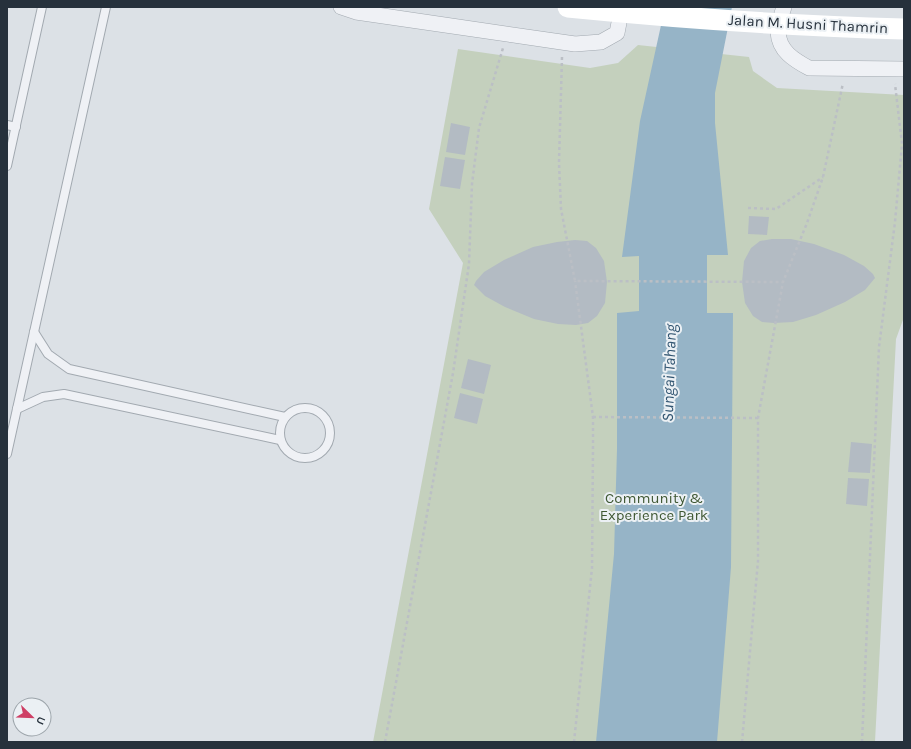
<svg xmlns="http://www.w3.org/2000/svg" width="911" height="749" viewBox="0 0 911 749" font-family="Karla,sans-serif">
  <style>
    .green { fill: #c4d0bd }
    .water { fill: #96b4c7 }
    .building { fill: #b3bbc3 }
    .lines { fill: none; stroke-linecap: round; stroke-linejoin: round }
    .service-casing { stroke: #a2a9b0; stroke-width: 10 }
    .minor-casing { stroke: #a2a9b0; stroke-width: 16 }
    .path { stroke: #bbbfc5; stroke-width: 2.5; stroke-dasharray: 3 3; stroke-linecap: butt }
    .service { stroke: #eff1f5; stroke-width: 8 }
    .minor { stroke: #eff1f5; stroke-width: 15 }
    .secondary-bridge { stroke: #fff; stroke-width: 21 }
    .labels { text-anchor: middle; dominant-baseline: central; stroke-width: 4; stroke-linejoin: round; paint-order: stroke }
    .street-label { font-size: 15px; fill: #26313c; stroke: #ebf0f4 }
    .park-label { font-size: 15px; fill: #3f5833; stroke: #ebf0f4 }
    .water-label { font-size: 16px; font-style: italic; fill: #305470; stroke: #ebf0f4 }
  </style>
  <rect width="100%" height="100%" fill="#dce1e6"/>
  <path class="green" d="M638 45 749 57 753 71 777 88 904 95V317L896 339 875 742H373L463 263 429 209 458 49 590 68 618 63Z"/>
  <path class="water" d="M665 7H732L715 93V123L728 255H707V313H733L731 567 717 742H596L614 554 617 449V313L639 311V256L622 257 640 121Z"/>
  <g class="building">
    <path d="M451 123 470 127 465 155 446 152Z"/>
    <path d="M445 157 465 160 460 189 440 186Z"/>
    <path d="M749 216 769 217 767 235 748 234Z"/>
    <path d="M772 239H791L814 244 844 255 864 266 873 274 875 278 865 290 845 302 816 315 793 322 774 323 762 322 753 316 745 303 742 282 744 261 751 248 760 241Z"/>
    <path d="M575 240 587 241 596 248 604 261 607 282 605 303 597 316 588 323 576 325 558 324 534 319 505 307 485 296 474 285 476 281 484 272 504 260 533 247 557 242Z"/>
    <path d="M468 359 491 365 484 394 461 388Z"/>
    <path d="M460 393 483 399 477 424 454 418Z"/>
    <path d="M851 442 872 444 870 473 848 472Z"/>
    <path d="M848 478 869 479 867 506 846 504Z"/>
  </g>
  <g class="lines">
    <defs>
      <g id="service">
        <path d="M7 125 16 127"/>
        <path d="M7 166 42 7"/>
        <path d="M34 332 48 354 69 369 285 417"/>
        <circle cx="305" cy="433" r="25"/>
        <path d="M17 409 43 397 64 394 280 440"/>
        <path d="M7 454 106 7"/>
      </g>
      <g id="minor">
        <path d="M341 7 356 12 575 44 601 42 617 33 622 7"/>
        <path d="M784 7C782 14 778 24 778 32 779 51 794 60 809 68L904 69"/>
      </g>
    </defs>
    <use href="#service" class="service-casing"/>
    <use href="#minor" class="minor-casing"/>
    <g class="path">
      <path d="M562 57 559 163 561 209 575 281 783 282 807 223 823 177 843 83"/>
      <path d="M748 208 776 209 823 177"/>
      <path d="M593 417 758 418"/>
      <path d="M385 742 453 373 469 264 472 184 479 128 503 48"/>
      <path d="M574 742 592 568 593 447V417L575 281"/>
      <path d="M742 742 758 561V418L783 282"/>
      <path d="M862 742 879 347 895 222 902 144 895 84"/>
    </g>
    <use href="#service" class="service"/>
    <use href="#minor" class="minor"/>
    <path class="secondary-bridge" d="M568 7C679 18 792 26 904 29"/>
  </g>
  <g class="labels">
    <g class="street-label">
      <text transform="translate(808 24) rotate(3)">Jalan M. Husni Thamrin</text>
    </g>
    <g class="park-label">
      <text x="654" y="498">Community &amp;<tspan x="654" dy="17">Experience Park</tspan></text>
    </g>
    <g class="water-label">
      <text transform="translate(669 373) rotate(-88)">Sungai Tahang</text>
    </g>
  </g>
  <rect width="911" height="749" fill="none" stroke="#26313c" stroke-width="16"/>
  <g transform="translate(32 717) rotate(113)"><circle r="19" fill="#ebf0f4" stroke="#9ca4aa"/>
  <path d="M0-3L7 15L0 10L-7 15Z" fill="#ce3f65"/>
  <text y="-6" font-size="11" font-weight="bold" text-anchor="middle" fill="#26313c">U</text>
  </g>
</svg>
